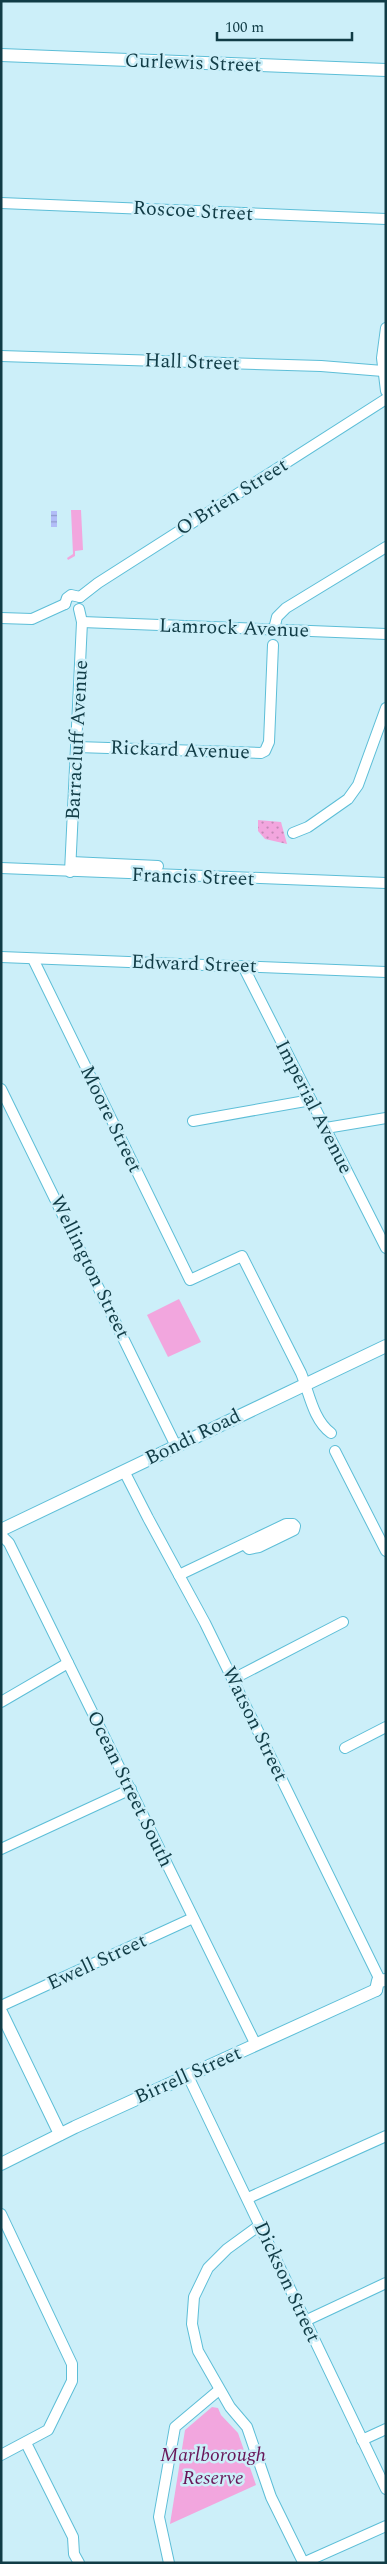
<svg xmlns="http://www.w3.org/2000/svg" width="387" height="2564" viewBox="0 0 387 2564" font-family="Spectral,serif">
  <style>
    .grass { fill: url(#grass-dots) }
    .park { fill: #f2a6de }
    .water { fill: url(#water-rules) }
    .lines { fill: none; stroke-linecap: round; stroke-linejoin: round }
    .minor-casing { stroke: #5dbed7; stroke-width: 12 }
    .major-casing { stroke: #5dbed7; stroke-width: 14 }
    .minor { stroke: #fff; stroke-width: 10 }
    .major { stroke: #fff; stroke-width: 12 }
    .labels { text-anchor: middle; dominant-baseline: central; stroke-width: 5; stroke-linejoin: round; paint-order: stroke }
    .street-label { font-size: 20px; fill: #113c46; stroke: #cceff9 }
    .park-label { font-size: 20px; font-style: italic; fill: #681759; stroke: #cceff9 }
  </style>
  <defs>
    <pattern id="grass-dots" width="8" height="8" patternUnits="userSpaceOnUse" patternTransform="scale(1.25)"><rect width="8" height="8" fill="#f2a6de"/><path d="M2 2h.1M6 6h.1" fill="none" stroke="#c388b6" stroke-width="1.8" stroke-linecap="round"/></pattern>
    <pattern id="water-rules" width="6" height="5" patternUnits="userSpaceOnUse" patternTransform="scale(1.25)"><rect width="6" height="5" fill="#b2bdf8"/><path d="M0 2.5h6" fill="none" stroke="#8f9bcb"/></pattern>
  </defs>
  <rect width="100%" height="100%" fill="#cceff9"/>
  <path class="grass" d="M258 820 281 822 287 844 265 839 258 831Z"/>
  <g class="park">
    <path d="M71 510H81L83 550 75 551V556L68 560 67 558 73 554Z"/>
    <path d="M179 1299 201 1342 168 1357 147 1315Z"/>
    <path d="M212 2407 218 2408 221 2415 238 2433 256 2485 170 2524 185 2430Z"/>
  </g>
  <rect class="water" x="51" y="511" width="6" height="16"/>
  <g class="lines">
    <defs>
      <g id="minor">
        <path d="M1 203 386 219"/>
        <path d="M386 328 382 358 386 391"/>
        <path d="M1 356 321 366 383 371"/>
        <path d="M80 597 98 583 386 399"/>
        <path d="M65 604 67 598 71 595 80 597"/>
        <path d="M1 618 32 619 65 604"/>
        <path d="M82 622 386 634"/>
        <path d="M274 629 277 617 286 608 386 547"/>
        <path d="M77 747 261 753 265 751 269 742 273 645"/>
        <path d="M293 833 308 827 348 799 358 785 386 708"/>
        <path d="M71 862 158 866"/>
        <path d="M1 868 386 883"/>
        <path d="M70 872 82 622 79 609"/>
        <path d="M1 957 386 972"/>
        <path d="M33 959 190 1280 242 1256 301 1373C309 1392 313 1420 331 1433"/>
        <path d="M243 966 386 1248"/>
        <path d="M1 1089 176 1446"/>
        <path d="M193 1121 311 1100"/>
        <path d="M326 1128 386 1118"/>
        <path d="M335 1451 386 1551"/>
        <path d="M124 1471 148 1518 205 1623 380 1980"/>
        <path d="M1 1535 9 1543 256 2045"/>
        <path d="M179 1575 286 1524H293L295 1526 294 1530 259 1547 249 1549 245 1545"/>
        <path d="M233 1679 343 1622"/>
        <path d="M1 1702 68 1663"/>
        <path d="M345 1748 386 1727"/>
        <path d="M1 1849 131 1789"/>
        <path d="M1 2006 193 1918"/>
        <path d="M188 2076 386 2489"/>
        <path d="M248 2198 386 2136"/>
        <path d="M1 2214 72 2364V2381L48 2430 1 2455"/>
        <path d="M260 2225 227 2249 208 2268 194 2297 192 2324 198 2351 230 2407 247 2427 271 2497 303 2562"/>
        <path d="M305 2321 386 2283"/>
        <path d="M362 2440 386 2429"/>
        <path d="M26 2443 73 2537 74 2554 79 2563"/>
        <path d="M169 2563 159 2517 175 2427 219 2390"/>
        <path d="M303 2563 386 2526"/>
      </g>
      <g id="major">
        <path d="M1 55 386 70"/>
        <path d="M1 1530 386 1346"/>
        <path d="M376 1990 378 1981 386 1980"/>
        <path d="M1 2012 60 2134"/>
        <path d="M1 2164 75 2127 376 1990"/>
      </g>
    </defs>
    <use href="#minor" class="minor-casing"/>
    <use href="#major" class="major-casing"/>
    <use href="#minor" class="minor"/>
    <use href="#major" class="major"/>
  </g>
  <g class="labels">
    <g class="street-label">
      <text transform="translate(193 63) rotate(2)">Curlewis Street</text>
      <text transform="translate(193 211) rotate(3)">Roscoe Street</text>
      <text transform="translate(192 362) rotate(2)">Hall Street</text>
      <text transform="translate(232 497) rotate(-32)">O'Brien Street</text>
      <text transform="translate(234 628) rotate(2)">Lamrock Avenue</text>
      <text transform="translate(77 740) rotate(-87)">Barracluff Avenue</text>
      <text transform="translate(180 750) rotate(2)">Rickard Avenue</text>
      <text transform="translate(193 877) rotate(2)">Francis Street</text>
      <text transform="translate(194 964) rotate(2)">Edward Street</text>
      <text transform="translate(314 1107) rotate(63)">Imperial Avenue</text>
      <text transform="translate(111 1119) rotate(64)">Moore Street</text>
      <text transform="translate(90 1267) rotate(64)">Wellington Street</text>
      <text transform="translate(193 1437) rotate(-26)">Bondi Road</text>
      <text transform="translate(255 1724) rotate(64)">Watson Street</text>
      <text transform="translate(130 1789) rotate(64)">Ocean Street South</text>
      <text transform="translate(97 1962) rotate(-25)">Ewell Street</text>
      <text transform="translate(188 2075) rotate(-24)">Birrell Street</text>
      <text transform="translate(287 2282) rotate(65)">Dickson Street</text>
    </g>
    <g class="park-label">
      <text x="213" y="2455">Marlborough<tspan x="213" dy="23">Reserve</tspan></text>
    </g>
  </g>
  <rect width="387" height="2564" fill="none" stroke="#113c46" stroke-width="5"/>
  <path d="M217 32v8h135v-8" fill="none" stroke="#113c46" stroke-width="2.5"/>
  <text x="225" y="32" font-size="15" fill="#113c46" stroke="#cceff9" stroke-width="4" paint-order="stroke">100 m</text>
</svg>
